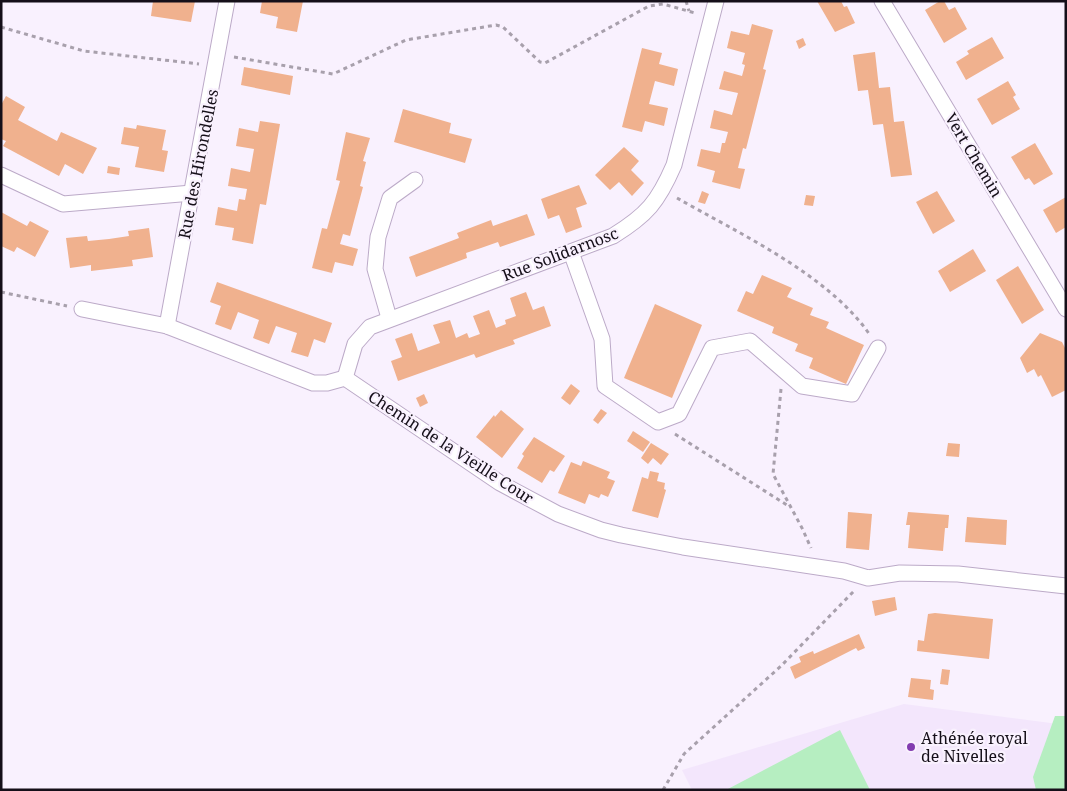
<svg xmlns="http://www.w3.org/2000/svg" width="1067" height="791" viewBox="0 0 1067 791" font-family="'Noto Serif',serif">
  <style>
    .built { fill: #f3e6fc }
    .green { fill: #b6eec1 }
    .building { fill: #f0b18e }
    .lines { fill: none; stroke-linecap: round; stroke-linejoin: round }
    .street-casing { stroke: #bcaac8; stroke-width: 17 }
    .path { stroke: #a8a0ac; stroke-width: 3; stroke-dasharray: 4 4; stroke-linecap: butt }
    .street { stroke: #fff; stroke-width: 15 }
    .poi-dot { fill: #823cb0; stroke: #f9f1fe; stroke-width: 2 }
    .labels { text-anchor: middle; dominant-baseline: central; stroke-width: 4.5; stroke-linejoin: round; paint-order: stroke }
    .street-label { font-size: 16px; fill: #150f19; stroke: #f9f1fe }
    .poi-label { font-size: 16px; fill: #150f19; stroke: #f9f1fe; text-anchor: start }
  </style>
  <rect width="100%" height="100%" fill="#f9f1fe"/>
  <path class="built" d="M904 704 1066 725V790H692L682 770Z"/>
  <g class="green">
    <path d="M1055 716H1066V790H1036L1033 777Z"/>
    <path d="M840 730 870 790H726Z"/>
  </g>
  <g class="building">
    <path d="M153 1H195L191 22 151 16Z"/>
    <path d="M262 1H303L297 32 276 28 278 17 260 13Z"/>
    <path d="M817 1H841L844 7 847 6 855 23 835 32Z"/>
    <path d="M940 1H944L949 10 955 7 967 29 944 43 925 10Z"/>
    <path d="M752 24 773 30 763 69 766 70 746 149 743 148 738 168 745 169 740 189 712 182 715 171 697 166 701 149 720 153 722 143H725L728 132 710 128 714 110 732 115 738 93 719 89 724 71 742 76 745 65 742 64 745 53 727 48 731 31 749 35Z"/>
    <path d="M992 37 1004 58 966 80 956 62 969 54 967 51Z"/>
    <path d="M803 38 806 45 799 49 796 41Z"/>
    <path d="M642 48 662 53 659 64 678 69 674 86 655 81 649 104 668 108 664 126 645 121 642 132 622 127Z"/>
    <path d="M875 52 879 88 890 87 894 122 904 121 912 175 891 177 883 124 873 125 868 90 858 91 853 55Z"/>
    <path d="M244 67 293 76 290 95 241 85Z"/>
    <path d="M1008 81 1016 95 1013 97 1020 109 992 125 977 99Z"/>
    <path d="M6 96 25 107 18 120 57 141 61 132 97 148 83 174 65 164 59 176 3 146 6 141 1 139V105Z"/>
    <path d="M403 109 451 123 449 133 472 139 465 163 394 142Z"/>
    <path d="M260 121 280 124 266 205 260 204 253 244 232 240 234 228 215 225 218 207 237 211 239 199 245 200 247 189 228 186 231 168 250 172 254 149 236 146 239 128 258 132Z"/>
    <path d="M137 125 166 130 162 150 168 151 164 172 135 167 139 147 121 144 124 127 136 129Z"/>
    <path d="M346 132 370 138 363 161 366 162 360 186 363 187 350 236 343 234 340 244 358 249 353 266 335 262 332 273 312 268 322 228 327 229 340 181 336 180Z"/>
    <path d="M1035 143 1053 174 1034 185 1029 178 1025 180 1011 157Z"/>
    <path d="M624 147 639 161 631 170 644 183 632 196 619 182 610 190 595 175Z"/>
    <path d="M108 166 120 168 119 175 107 173Z"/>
    <path d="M579 185 587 204 576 208 582 227 566 233 559 215 548 219 541 199Z"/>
    <path d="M702 191 709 194 705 204 698 202Z"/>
    <path d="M937 191 955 221 933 234 916 202Z"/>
    <path d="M806 195 815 196 813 206 804 205Z"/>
    <path d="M1066 197V227L1056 233 1043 210Z"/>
    <path d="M1 212 27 226 30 221 49 231 35 257 17 247 14 252 1 246Z"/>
    <path d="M527 214 535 235 500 247 498 242 481 248 466 253 467 258 416 277 409 257 459 238 457 233 491 220 493 226Z"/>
    <path d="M149 228 153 257 132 260 133 266 91 271V265L70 268 66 238 87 236 88 241 109 239 129 236 128 231Z"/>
    <path d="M973 249 986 271 950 292 938 271Z"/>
    <path d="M1018 266 1044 310 1022 324 996 280Z"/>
    <path d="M762 275 792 288 787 297 813 308 810 315 829 322 826 328 864 345 846 384 809 368 813 358 795 351 798 344 772 333 774 327 737 311 746 291 753 294Z"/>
    <path d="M217 282 332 323 325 343 314 339 308 357 291 352 297 333 276 326 269 344 253 338 259 320 238 312 231 330 215 324 221 306 210 302Z"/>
    <path d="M526 292 533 310 544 306 551 326 513 340 515 344 495 351 476 358 474 354 398 381 391 361 402 357 395 339 412 333 418 351 440 343 433 325 450 320 456 338 467 333 469 338 480 334 473 316 489 310 496 328 506 324 505 320 516 316 510 298Z"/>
    <path d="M655 304 702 325 672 398 624 378Z"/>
    <path d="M1040 333 1062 342 1066 350V390L1052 397 1041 375 1038 377 1034 369 1027 373 1020 358Z"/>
    <path d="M571 384 580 391 570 405 561 398Z"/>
    <path d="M424 394 428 403 420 407 416 398Z"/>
    <path d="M601 409 607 413 598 424 593 420Z"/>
    <path d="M501 410 524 429 502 458 476 437 494 415 495 417Z"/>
    <path d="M633 431 650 442 643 452 627 441Z"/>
    <path d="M534 437 565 456 554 472 550 470 542 483 517 468 524 456 522 454Z"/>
    <path d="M651 443 669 454 661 465 653 458 648 464 641 458Z"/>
    <path d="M948 443 960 444 959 457 946 456Z"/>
    <path d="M583 461 610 472 607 478 615 481 608 497 601 494 599 498 589 494 585 504 558 493 571 462 581 466Z"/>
    <path d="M650 471 659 473 657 481 665 483 664 489 666 490 658 518 632 511 642 477 648 479Z"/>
    <path d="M848 512 872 514 869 550 846 548Z"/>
    <path d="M908 512 949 515 948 528H945L943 551 908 548 910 525H906Z"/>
    <path d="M967 517 1007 520 1006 545 965 542Z"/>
    <path d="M895 597 897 610 875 616 872 601Z"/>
    <path d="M935 613 993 619 989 659 917 651 918 640 924 641 928 614Z"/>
    <path d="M859 634 865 648 858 651 856 648 795 679 790 667 801 662 799 657 813 651 814 654Z"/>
    <path d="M942 669 950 670 948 685 940 684Z"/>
    <path d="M911 678 931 680 930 689 934 690 933 700 908 697Z"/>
  </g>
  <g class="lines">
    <defs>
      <g id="street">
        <path d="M882 1 1066 309"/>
        <path d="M1 175 63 204 192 193"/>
        <path d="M571 252 602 339 605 386 658 422 679 414 712 348 750 341 802 386 852 394 878 348"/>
        <path d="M82 309 167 326 313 383H327L345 378 500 483 558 514 601 530 621 535 683 547 844 571 868 578 900 573 958 574 1066 586"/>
        <path d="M389 318 375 269 378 237 390 198 415 180"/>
        <path d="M167 326 227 1"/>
        <path d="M345 378 355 344 370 327 613 236C647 215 658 202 674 165L716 1"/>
      </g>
    </defs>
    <use href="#street" class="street-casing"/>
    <g class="path">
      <path d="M686 1 689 11"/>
      <path d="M1 27 84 51 199 64"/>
      <path d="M234 57 333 74 406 40 496 25 503 27 540 62 545 63 649 6 663 4 695 13"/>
      <path d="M677 198C740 234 829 275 870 335"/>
      <path d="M1 292 67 306"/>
      <path d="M781 389 773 474 802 528 811 548"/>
      <path d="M675 434 790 507"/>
      <path d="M663 790 684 754 781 666 854 591"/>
    </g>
    <use href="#street" class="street"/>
  </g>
  <circle class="poi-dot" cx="911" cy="747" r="5"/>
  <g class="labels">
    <g class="street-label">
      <text transform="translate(974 155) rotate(59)">Vert Chemin</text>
      <text transform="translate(198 164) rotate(-79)">Rue des Hirondelles</text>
      <text transform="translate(560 254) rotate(-21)">Rue Solidarnosc</text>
      <text transform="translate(451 447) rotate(33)">Chemin de la Vieille Cour</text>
    </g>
    <g class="poi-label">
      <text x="921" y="738">Athénée royal<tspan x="921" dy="18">de Nivelles</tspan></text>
    </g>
  </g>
  <rect width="1067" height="791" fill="none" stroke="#150f19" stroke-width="5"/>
</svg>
